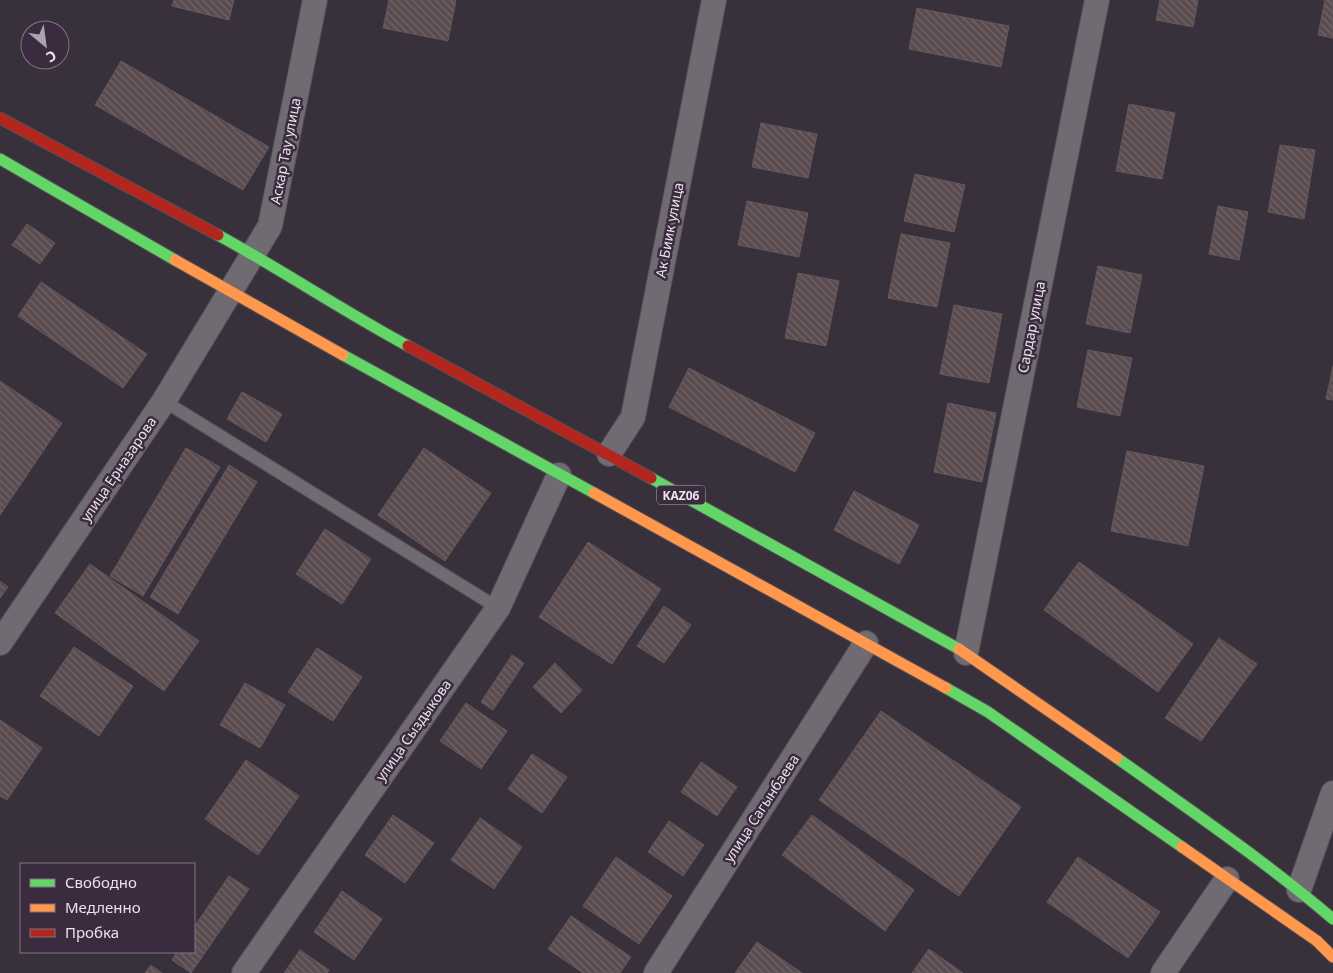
<svg xmlns="http://www.w3.org/2000/svg" width="1333" height="973" viewBox="0 0 1333 973" font-family="'Noto Sans',sans-serif">
  <style>
    .building { fill: url(#building-back-hatch); stroke: #62595e }
    .lines { fill: none; stroke-linecap: round; stroke-linejoin: round }
    .lane-casing { stroke: #544e56; stroke-width: 14 }
    .street-casing { stroke: #544e56; stroke-width: 26 }
    .fast-casing { stroke: #544e56; stroke-width: 13 }
    .slow-casing { stroke: #544e56; stroke-width: 13 }
    .jam-casing { stroke: #544e56; stroke-width: 13 }
    .lane { stroke: #706a72; stroke-width: 12 }
    .street { stroke: #706a72; stroke-width: 24 }
    .fast { stroke: #63d668; stroke-width: 11 }
    .slow { stroke: #ff974d; stroke-width: 11 }
    .jam { stroke: #b3261e; stroke-width: 11 }
    .labels { text-anchor: middle; dominant-baseline: central; stroke-width: 5; stroke-linejoin: round; paint-order: stroke }
    .shield { fill: #3a2c3e; stroke: #b6abb8; stroke-width: 1 }
    .shield-label { font-size: 12px; font-weight: bold; fill: #ebe1ed }
    .street-label { font-size: 14px; fill: #ebe1ed; stroke: #3a2c3e }
  </style>
  <defs>
    <pattern id="building-back-hatch" width="6" height="6" patternUnits="userSpaceOnUse" patternTransform="scale(1.25)"><rect width="6" height="6" fill="#5a4b4f"/><path d="M-1 5l2 2M0 0l6 6M5-1l2 2" fill="none" stroke="#726569"/></pattern>
  </defs>
  <rect width="100%" height="100%" fill="#38303a"/>
  <g class="building">
    <path d="M174 0H234L229 20 172 6Z"/>
    <path d="M389 0H456L448 41 383 28Z"/>
    <path d="M1160 0H1198L1193 27 1156 20Z"/>
    <path d="M1325 0H1333V38L1318 35Z"/>
    <path d="M917 8 1009 26 1001 67 909 49Z"/>
    <path d="M121 61 269 147 243 190 95 105Z"/>
    <path d="M1129 104 1175 113 1162 179 1116 171Z"/>
    <path d="M761 123 817 134 808 178 752 167Z"/>
    <path d="M1280 145 1315 150 1304 219 1268 212Z"/>
    <path d="M915 174 965 185 954 232 904 221Z"/>
    <path d="M747 201 808 213 799 257 738 245Z"/>
    <path d="M1218 206 1248 212 1239 260 1209 254Z"/>
    <path d="M27 224 55 243 40 264 12 245Z"/>
    <path d="M901 234 950 243 937 307 888 298Z"/>
    <path d="M1098 266 1142 275 1130 333 1086 324Z"/>
    <path d="M798 273 839 281 826 346 785 338Z"/>
    <path d="M41 282 147 354 123 388 18 316Z"/>
    <path d="M954 305 1002 314 989 383 940 374Z"/>
    <path d="M1088 350 1132 358 1120 416 1077 407Z"/>
    <path d="M1333 366V400L1326 399Z"/>
    <path d="M689 368 815 433 795 472 669 407Z"/>
    <path d="M0 381 62 423 0 515Z"/>
    <path d="M242 392 282 414 266 442 227 419Z"/>
    <path d="M948 403 996 413 982 482 934 472Z"/>
    <path d="M186 448 220 467 143 596 110 576Z"/>
    <path d="M424 448 491 493 445 561 378 515Z"/>
    <path d="M1127 451 1204 466 1188 546 1111 531Z"/>
    <path d="M229 465 257 482 178 614 150 597Z"/>
    <path d="M854 491 919 525 899 564 834 530Z"/>
    <path d="M325 529 371 559 342 604 296 574Z"/>
    <path d="M588 542 661 589 612 664 539 617Z"/>
    <path d="M1079 562 1193 644 1158 692 1044 610Z"/>
    <path d="M90 564 199 641 164 691 55 613Z"/>
    <path d="M0 581 8 587 0 598Z"/>
    <path d="M664 606 691 625 664 663 637 646Z"/>
    <path d="M1219 638 1257 664 1201 741 1165 718Z"/>
    <path d="M74 647 133 686 99 736 40 696Z"/>
    <path d="M317 648 362 677 333 721 288 692Z"/>
    <path d="M512 655 524 663 493 710 481 702Z"/>
    <path d="M555 663 582 690 561 713 533 687Z"/>
    <path d="M245 683 285 705 260 748 220 725Z"/>
    <path d="M466 703 507 731 481 769 440 741Z"/>
    <path d="M881 711 1021 807 959 896 819 800Z"/>
    <path d="M0 720 42 748 7 800 0 796Z"/>
    <path d="M532 754 567 777 542 813 508 789Z"/>
    <path d="M246 760 299 796 258 855 205 819Z"/>
    <path d="M701 762 737 787 717 816 681 792Z"/>
    <path d="M393 815 434 843 405 883 365 855Z"/>
    <path d="M812 815 914 890 885 931 782 855Z"/>
    <path d="M480 818 522 847 494 889 451 860Z"/>
    <path d="M669 821 704 845 683 876 648 852Z"/>
    <path d="M616 857 672 896 639 944 583 906Z"/>
    <path d="M1078 857 1160 912 1128 958 1047 902Z"/>
    <path d="M229 876 249 889 191 973 172 960 177 952H194V927Z"/>
    <path d="M342 891 382 919 354 960 314 932Z"/>
    <path d="M571 916 631 957 620 973H583L548 949Z"/>
    <path d="M757 942 802 973H735Z"/>
    <path d="M929 949 963 973H912Z"/>
    <path d="M300 950 329 970 327 973H284Z"/>
    <path d="M151 965 162 973H145Z"/>
  </g>
  <g class="lines">
    <defs>
      <path id="lane" d="M164 401 498 608"/>
      <g id="street">
        <path d="M609 454 633 417 714 0"/>
        <path d="M0 643 164 401 270 226 315 0"/>
        <path d="M966 653 1097 0"/>
        <path d="M1299 890 1333 793"/>
        <path d="M244 973 498 608 559 475"/>
        <path d="M656 973 866 643"/>
        <path d="M1163 973 1227 879"/>
      </g>
      <g id="fast">
        <path d="M0 159 175 260"/>
        <path d="M218 235C282 270 343 311 408 346"/>
        <path d="M343 355 594 493"/>
        <path d="M651 478 959 649"/>
        <path d="M946 688 988 712 1182 847"/>
        <path d="M1117 758C1190 810 1265 861 1333 919"/>
      </g>
      <g id="slow">
        <path d="M175 260 343 355"/>
        <path d="M594 493 946 688"/>
        <path d="M959 649 1117 758"/>
        <path d="M1182 847 1317 941 1333 957"/>
      </g>
      <g id="jam">
        <path d="M0 118 218 235"/>
        <path d="M408 346 651 478"/>
      </g>
    </defs>
    <use href="#lane" class="lane-casing"/>
    <use href="#street" class="street-casing"/>
    <use href="#fast" class="fast-casing"/>
    <use href="#slow" class="slow-casing"/>
    <use href="#jam" class="jam-casing"/>
    <use href="#lane" class="lane"/>
    <use href="#street" class="street"/>
    <use href="#fast" class="fast"/>
    <use href="#slow" class="slow"/>
    <use href="#jam" class="jam"/>
  </g>
  <g class="labels">
    <rect class="shield" x="657" y="485.5" width="48" height="19" rx="4"/>
    <g class="shield-label">
      <text x="681" y="495">KАZ06</text>
    </g>
    <g class="street-label">
      <text transform="translate(285 151) rotate(-79)">Аскар Тау улица</text>
      <text transform="translate(669 230) rotate(-79)">Ак Биик улица</text>
      <text transform="translate(1031 327) rotate(-79)">Сардар улица</text>
      <text transform="translate(118 469) rotate(-56)">улица Ерназарова</text>
      <text transform="translate(413 730) rotate(-55)">улица Сыздыкова</text>
      <text transform="translate(761 808) rotate(-57)">улица Сагынбаева</text>
    </g>
  </g>
  <rect x="20" y="863" width="175" height="90" fill="#3a2c3e" stroke="#817484"/>
  <rect x="30" y="879" width="25" height="8" fill="#63d668" stroke="#817484"/>
  <text x="65" y="888" font-size="15" fill="#ebe1ed">Свободно</text>
  <rect x="30" y="904" width="25" height="8" fill="#ff974d" stroke="#817484"/>
  <text x="65" y="913" font-size="15" fill="#ebe1ed">Медленно</text>
  <rect x="30" y="929" width="25" height="8" fill="#b3261e" stroke="#817484"/>
  <text x="65" y="938" font-size="15" fill="#ebe1ed">Пробка</text>
  <g transform="translate(45 45) rotate(151)"><circle r="24" fill="#3a2c3e" stroke="#817484"/>
  <path d="M0-4L9 19L0 12L-9 19Z" fill="#aca3ae"/>
  <text y="-8" font-size="14" font-weight="bold" text-anchor="middle" fill="#ebe1ed">С</text>
  </g>
</svg>
